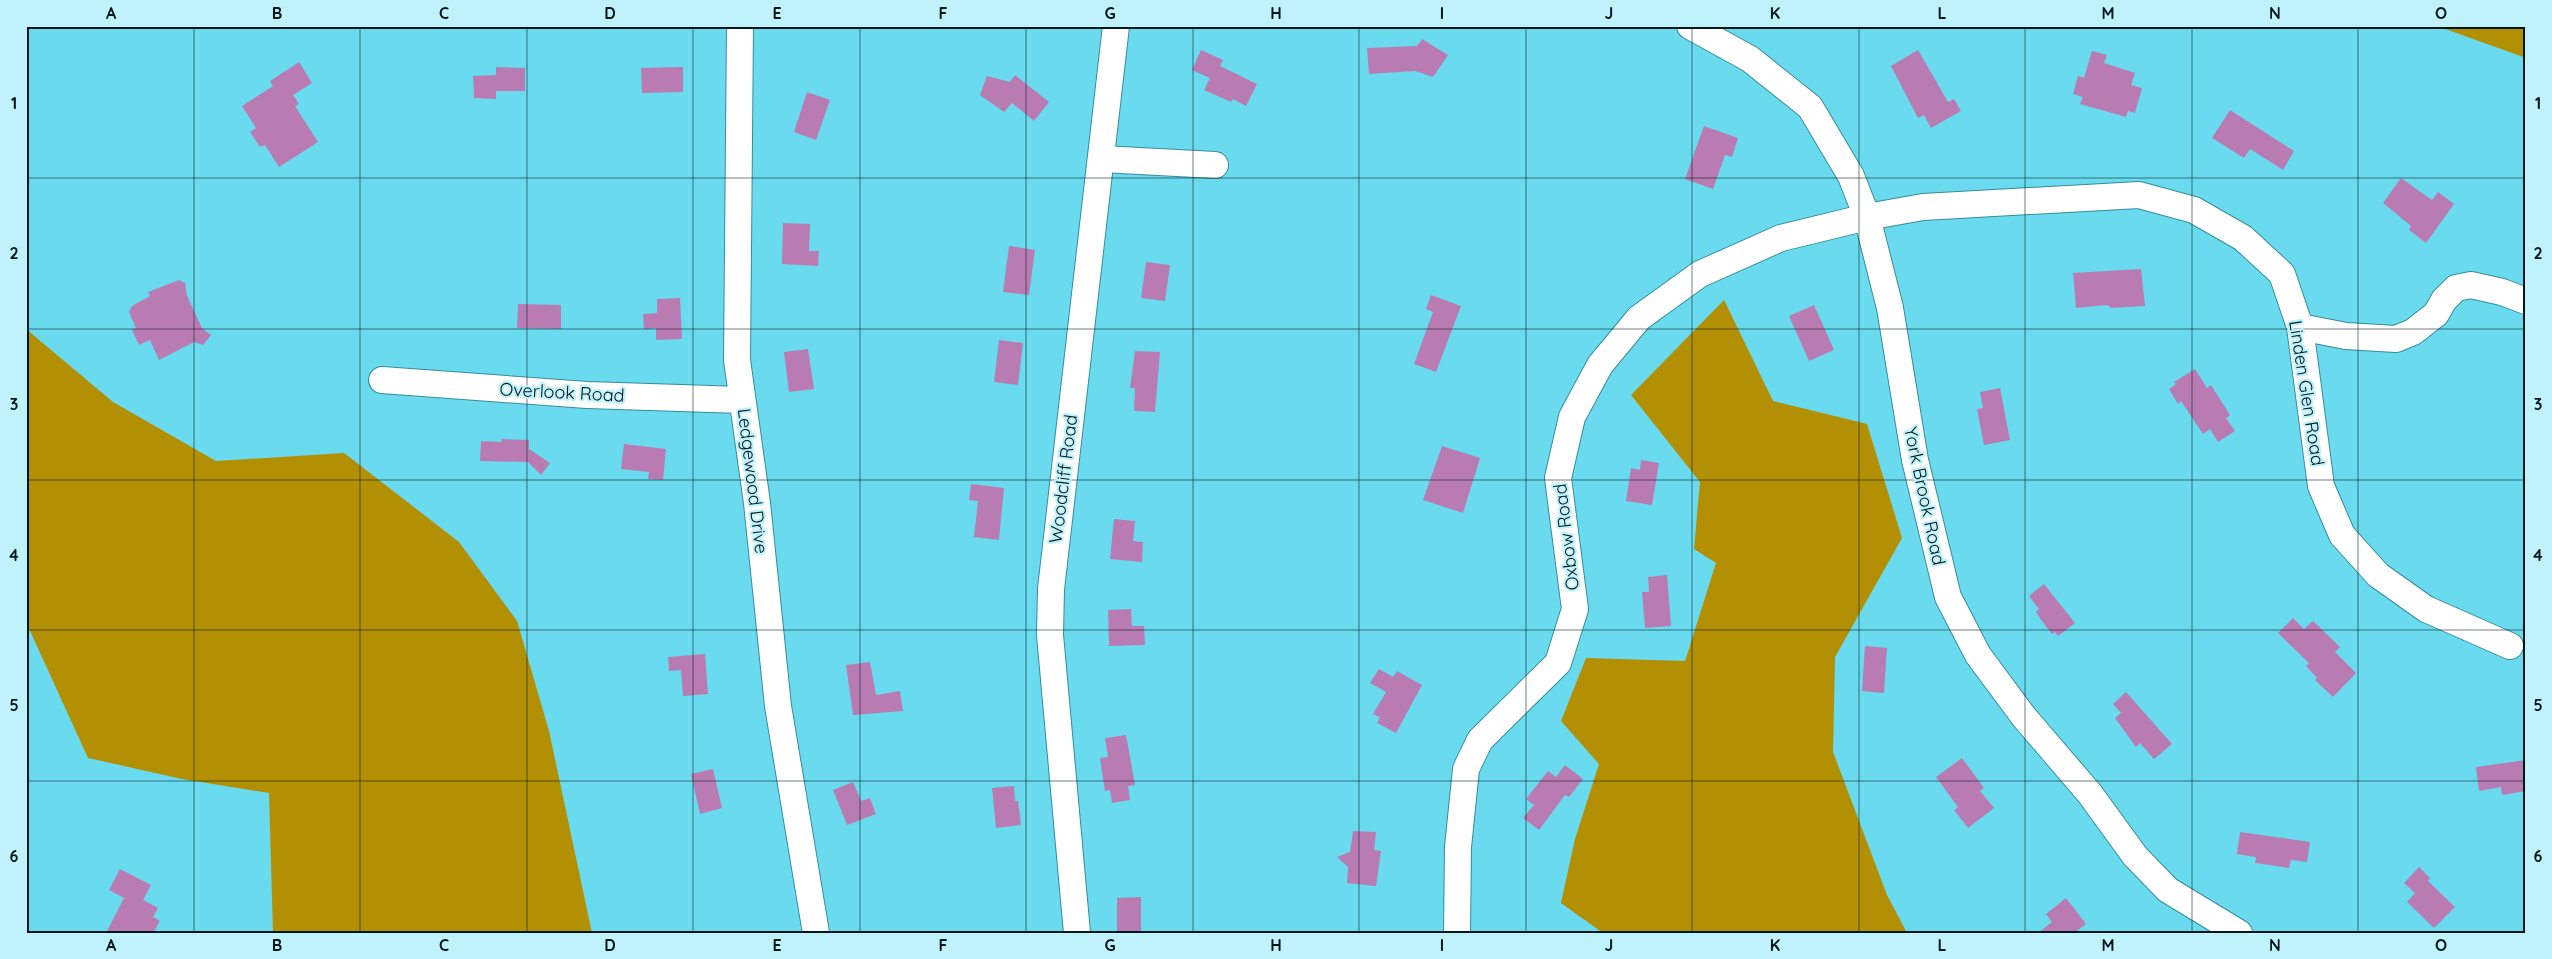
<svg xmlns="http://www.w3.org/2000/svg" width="2552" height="959" viewBox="0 0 2552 959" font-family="Quicksand,sans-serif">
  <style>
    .forest { fill: #b38f03 }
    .building { fill: #b97cb2 }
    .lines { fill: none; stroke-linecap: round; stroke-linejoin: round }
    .minor-casing { stroke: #378d9c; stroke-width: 28 }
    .minor { stroke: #fff; stroke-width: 26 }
    .grid { fill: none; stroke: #01171b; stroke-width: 1; stroke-opacity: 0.55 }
    .labels { text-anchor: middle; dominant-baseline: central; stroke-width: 4.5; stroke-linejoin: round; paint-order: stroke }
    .street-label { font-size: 18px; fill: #01171b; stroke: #c0f2fc }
    .neatline { fill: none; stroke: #01171b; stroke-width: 2 }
    .grid-label { font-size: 16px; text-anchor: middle; font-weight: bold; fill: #01171b }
  </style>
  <rect width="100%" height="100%" fill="#6adaee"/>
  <g class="forest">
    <path d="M2437 26H2526V58Z"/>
    <path d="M1724 300 1773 401 1867 424 1902 538 1835 657 1833 752 1887 895 1907 933H1603L1561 903 1575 839 1599 764 1561 721 1586 658 1685 661 1716 563 1694 549 1700 482 1631 395Z"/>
    <path d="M26 329 113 402 216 461 344 453 459 542 517 621 549 731 592 933H273L269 793 182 779 88 758 26 622Z"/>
  </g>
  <g class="building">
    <path d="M1422 39 1448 55 1433 77 1415 71 1369 74 1367 48 1417 46Z"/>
    <path d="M1201 50 1223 60 1220 66 1257 84 1246 106 1233 99 1231 102 1204 90 1210 78 1192 70Z"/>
    <path d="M1918 50 1948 102 1954 99 1961 111 1931 128 1924 115 1918 118 1891 66Z"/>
    <path d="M2092 51 2107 55 2104 63 2135 73 2131 85 2142 88 2135 113 2128 111 2126 117 2080 104 2083 97 2073 94 2078 76 2084 78Z"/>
    <path d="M299 62 312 83 293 95 299 104 295 106 318 142 279 167 265 145 260 147 250 132 256 128 242 106 273 86 270 81Z"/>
    <path d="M496 67 525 68V91H496V99L474 98 473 76 496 75Z"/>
    <path d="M683 67V92L642 93 641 68Z"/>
    <path d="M1015 75 1049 102 1034 121 1012 103 1004 112 980 95 987 76 1010 82Z"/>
    <path d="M807 92 830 100 816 140 794 132Z"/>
    <path d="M2230 110 2294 151 2283 170 2250 149 2244 158 2212 138Z"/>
    <path d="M1704 126 1738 138 1732 157 1725 155 1713 189 1685 179Z"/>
    <path d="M2401 178 2432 200 2438 192 2454 204 2426 243 2409 230 2411 226 2383 203Z"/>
    <path d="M783 223 810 224 809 251H819L818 266 782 264Z"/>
    <path d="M1009 246 1035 250 1029 295 1003 292Z"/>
    <path d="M1146 262 1170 265 1165 301 1141 298Z"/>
    <path d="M2141 269 2145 306 2111 308 2107 305 2076 308 2073 273Z"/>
    <path d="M179 280 185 283 187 296 202 328 211 335 203 345 194 342 159 360 150 340 139 345 132 330 136 328 129 312 132 306 150 296 148 292Z"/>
    <path d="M1431 295 1461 306 1436 372 1414 364 1433 312 1426 309Z"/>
    <path d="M680 298 682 339 656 340V328L644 329 643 314 657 313V299Z"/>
    <path d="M518 304 561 305V329L517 328Z"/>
    <path d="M1814 305 1834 350 1809 361 1789 316Z"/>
    <path d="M999 340 1023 343 1018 385 994 382Z"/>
    <path d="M808 349 814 389 789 392 784 352Z"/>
    <path d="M1135 351 1160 352 1155 412 1134 411 1135 388H1130Z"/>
    <path d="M2195 369 2207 388 2211 385 2230 415 2226 418 2235 431 2218 442 2210 429 2203 434 2181 401 2178 404 2169 389 2176 384 2174 382Z"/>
    <path d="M2000 388 2010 440 1984 445 1977 409 1983 408 1980 392Z"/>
    <path d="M502 439 529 440V449L550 463 541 475 528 462 480 461 481 441 501 442Z"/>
    <path d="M624 444 666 449 663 480 648 479 649 472 621 469Z"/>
    <path d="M1442 446 1480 458 1463 513 1423 500Z"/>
    <path d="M1641 460 1659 463 1652 505 1626 501 1631 468 1640 470Z"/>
    <path d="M971 484 1004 488 999 540 974 537 978 501 969 500Z"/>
    <path d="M1114 519 1135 521 1133 541 1143 542 1142 562 1110 559Z"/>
    <path d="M1667 575 1671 626 1645 628 1642 592H1649L1648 577Z"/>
    <path d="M2044 584 2075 623 2058 636 2055 632 2052 634 2042 621 2036 612 2039 609 2029 596Z"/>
    <path d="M1131 609 1132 626H1144L1145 645 1109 646 1108 610Z"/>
    <path d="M2293 618 2304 629 2313 621 2340 647 2335 652 2356 673 2333 697 2315 680 2317 678 2306 666 2309 663 2278 633Z"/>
    <path d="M1865 646 1887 648 1884 693 1862 691Z"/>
    <path d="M705 654 708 694 683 696 681 670 669 671 668 657Z"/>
    <path d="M870 662 876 695 900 691 903 711 853 715 846 665Z"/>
    <path d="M1379 669 1393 677 1397 671 1422 685 1396 733 1377 723 1380 717 1373 714 1386 692 1370 683Z"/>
    <path d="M2126 692 2172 744 2154 759 2140 743 2136 747 2115 718 2121 713 2113 704Z"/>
    <path d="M1126 735 1135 785 1128 786 1130 800 1112 803 1110 790 1105 791 1100 758 1108 757 1105 738Z"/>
    <path d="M1962 758 1984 788 1980 791 1994 808 1968 828 1954 810 1958 807 1936 777Z"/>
    <path d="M2526 760V791L2502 795 2501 787 2479 791 2476 767Z"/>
    <path d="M1565 765 1583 779 1569 797 1565 795 1539 830 1523 818 1534 805 1526 799 1548 771 1556 777Z"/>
    <path d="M713 769 722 808 700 814 691 774Z"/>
    <path d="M853 782 861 801 870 798 876 814 847 825 833 790Z"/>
    <path d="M1014 786 1015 801H1018L1021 825 996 828 992 788Z"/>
    <path d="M1353 831 1376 832 1374 850 1381 851 1376 886 1347 883 1348 867 1337 857 1350 852Z"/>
    <path d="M2240 832 2310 842 2307 862 2291 860 2289 868 2255 863 2256 857 2237 854Z"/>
    <path d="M2419 867 2430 878 2428 881 2455 907 2434 928 2407 902 2415 893 2404 883Z"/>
    <path d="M120 869 151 885 143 900 158 908 153 917 160 921 153 933H106L124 898 109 890Z"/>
    <path d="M1141 897V933H1117V898Z"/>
    <path d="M2066 898 2086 924 2074 933H2038L2052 922 2046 914Z"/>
  </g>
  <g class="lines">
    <defs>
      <g id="minor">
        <path d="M740 26 737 360 757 503 778 706 816 933"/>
        <path d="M1690 26 1750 59 1810 107 1851 176 1867 217 1890 308 1915 460 1948 597 1978 655 2024 717 2090 794 2135 856 2168 890 2239 933"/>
        <path d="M1102 159 1215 165"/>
        <path d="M2300 327 2346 336 2396 339 2413 332 2436 314 2444 300 2456 288 2471 285 2502 292 2526 301"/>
        <path d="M382 380 587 395 742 400"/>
        <path d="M1077 933 1050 635 1051 589 1116 26"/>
        <path d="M1457 933 1458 847 1466 769 1480 740 1558 663 1575 609 1558 478 1572 417 1600 365 1639 318 1700 274 1781 238 1867 217 1923 207 2139 195 2194 210 2243 238 2282 274 2300 327 2321 486 2342 535 2378 575 2426 609 2510 646"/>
      </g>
    </defs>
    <use href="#minor" class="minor-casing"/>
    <use href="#minor" class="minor"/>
  </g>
  <path class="grid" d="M194 26V933M360 26V933M527 26V933M693 26V933M860 26V933M1026 26V933M1193 26V933M1359 26V933M1526 26V933M1692 26V933M1859 26V933M2025 26V933M2192 26V933M2358 26V933M26 178H2526M26 329H2526M26 480H2526M26 630H2526M26 781H2526"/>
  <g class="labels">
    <g class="street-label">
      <text transform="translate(562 392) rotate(3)">Overlook Road</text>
      <text transform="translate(2307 393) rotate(81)">Linden Glen Road</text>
      <text transform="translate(1063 479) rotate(-83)">Woodcliff Road</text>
      <text transform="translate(753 481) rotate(83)">Ledgewood Drive</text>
      <text transform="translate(1925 496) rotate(78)">York Brook Road</text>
      <text transform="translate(1566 537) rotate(-97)">Oxbow Road</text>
    </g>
  </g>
  <rect width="2552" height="959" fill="none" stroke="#c0f2fc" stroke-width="55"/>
  <rect x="28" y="28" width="2496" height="904" class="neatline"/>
  <g class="grid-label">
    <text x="111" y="19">A</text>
    <text x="277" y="19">B</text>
    <text x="444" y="19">C</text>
    <text x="610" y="19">D</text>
    <text x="777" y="19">E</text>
    <text x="943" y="19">F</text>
    <text x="1110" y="19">G</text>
    <text x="1276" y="19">H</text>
    <text x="1442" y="19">I</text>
    <text x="1609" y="19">J</text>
    <text x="1775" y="19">K</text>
    <text x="1942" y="19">L</text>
    <text x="2108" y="19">M</text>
    <text x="2275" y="19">N</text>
    <text x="2441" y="19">O</text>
    <text x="14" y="109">1</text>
    <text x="2538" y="109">1</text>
    <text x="14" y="259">2</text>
    <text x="2538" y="259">2</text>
    <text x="14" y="410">3</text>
    <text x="2538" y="410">3</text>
    <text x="14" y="561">4</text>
    <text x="2538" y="561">4</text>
    <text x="14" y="711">5</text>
    <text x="2538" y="711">5</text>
    <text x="14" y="862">6</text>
    <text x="2538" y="862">6</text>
    <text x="111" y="951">A</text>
    <text x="277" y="951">B</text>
    <text x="444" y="951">C</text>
    <text x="610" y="951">D</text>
    <text x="777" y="951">E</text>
    <text x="943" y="951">F</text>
    <text x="1110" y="951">G</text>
    <text x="1276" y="951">H</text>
    <text x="1442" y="951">I</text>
    <text x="1609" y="951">J</text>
    <text x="1775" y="951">K</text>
    <text x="1942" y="951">L</text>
    <text x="2108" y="951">M</text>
    <text x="2275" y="951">N</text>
    <text x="2441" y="951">O</text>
  </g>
</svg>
